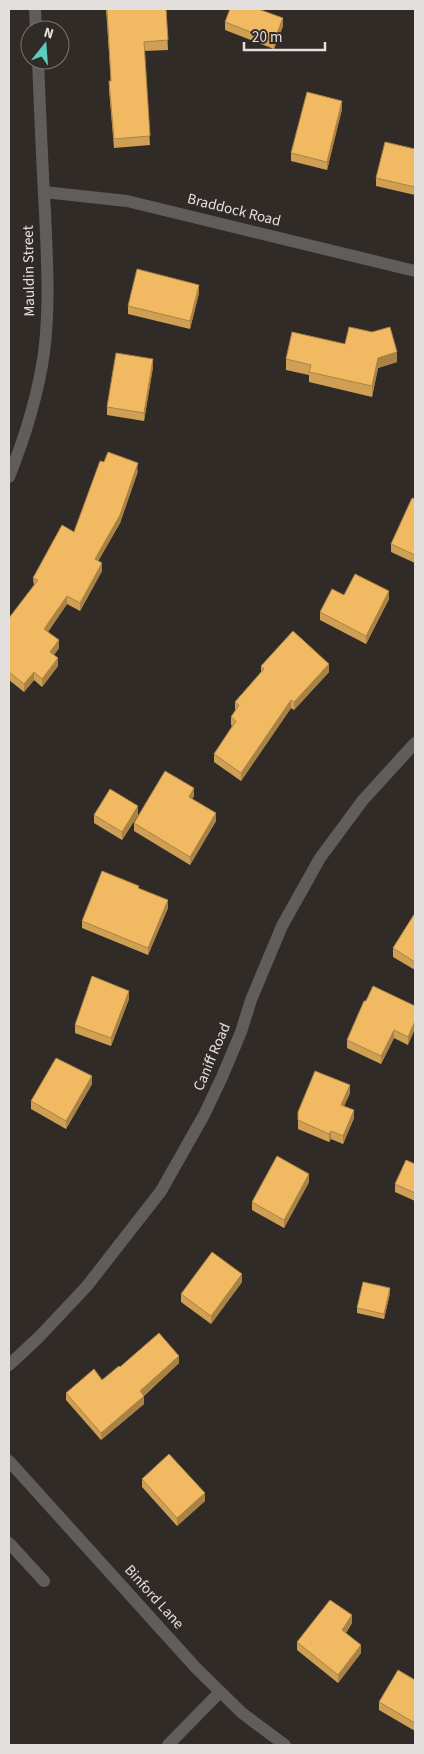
<svg xmlns="http://www.w3.org/2000/svg" width="424" height="1754" viewBox="0 0 424 1754" font-family="'Source Sans 3',sans-serif">
  <style>
    .lines { fill: none; stroke-linecap: round; stroke-linejoin: round }
    .service { stroke: #605d5c; stroke-width: 12 }
    .minor { stroke: #605d5c; stroke-width: 12 }
    .wall { fill: #cfa054 }
    .shaded-wall { fill: #a98245 }
    .building { fill: #f1ba62; stroke: #a98245 }
    .labels { text-anchor: middle; dominant-baseline: central; stroke-width: 5; stroke-linejoin: round; paint-order: stroke }
    .street-label { font-size: 15px; fill: #e3dfdd; stroke: #312b28 }
  </style>
  <rect width="100%" height="100%" fill="#312b28"/>
  <g class="lines">
    <path class="service" d="M9 1543 44 1581"/>
    <g class="minor">
      <path d="M35 9 36 30"/>
      <path d="M44 192 127 201 415 271"/>
      <path d="M9 477C25 437 38 395 44 353 50 306 47 259 45 212 42 161 40 111 38 60"/>
      <path d="M9 1365 39 1337 87 1286 161 1191 204 1115 222 1077 241 1032 251 1000 282 926 320 858 363 800 415 743"/>
      <path d="M9 1461 196 1668 242 1713 285 1745"/>
      <path d="M168 1745 220 1692"/>
    </g>
  </g>
  <g class="wall">
    <path d="M106 9H166L168 50 144 51 150 145 114 148 109 90V81H111Z"/>
    <path d="M225 22 283 26 274 49 225 30Z"/>
    <path d="M342 109 327 170 291 161V153Z"/>
    <path d="M415 149V195L376 186V178Z"/>
    <path d="M199 293 190 329 128 314V306Z"/>
    <path d="M286 359 397 362 378 368 372 397 309 382V375L286 370Z"/>
    <path d="M153 367 144 421 107 415V407Z"/>
    <path d="M104 462 138 471 137 474 120 523 98 561 102 571 80 611 67 604 48 632 59 648 54 655 58 666 42 687 34 680 24 692 9 680V618L34 586 33 578 74 532Z"/>
    <path d="M415 499V563L391 552V544Z"/>
    <path d="M344 595 389 599 366 644 320 620V612Z"/>
    <path d="M261 666 329 672 294 710 291 708 241 781 214 762V754L232 726 231 725V717L235 711V702L261 672Z"/>
    <path d="M194 796 192 799 216 821 190 865 134 831V823Z"/>
    <path d="M94 815H138L122 840 94 823Z"/>
    <path d="M168 908 148 955 82 928V921Z"/>
    <path d="M415 913V970L393 957V948Z"/>
    <path d="M129 999 111 1046 75 1033V1025Z"/>
    <path d="M415 1006 408 1045 394 1038 381 1064 347 1048V1040Z"/>
    <path d="M92 1084 66 1129 31 1109V1101Z"/>
    <path d="M350 1093 344 1106 354 1118 343 1144 331 1139 329 1142 298 1129V1112Z"/>
    <path d="M415 1164V1201L395 1192V1184Z"/>
    <path d="M309 1182 284 1228 252 1210V1202Z"/>
    <path d="M242 1282 211 1324 181 1302V1294Z"/>
    <path d="M390 1293 384 1319 357 1313V1308Z"/>
    <path d="M179 1363 144 1396V1404L101 1440 66 1400V1393L102 1380 120 1367Z"/>
    <path d="M142 1479 205 1501 177 1526 142 1487Z"/>
    <path d="M352 1623 346 1633 361 1653 338 1683 297 1650V1642Z"/>
    <path d="M415 1680V1731L379 1710V1702Z"/>
  </g>
  <g class="shaded-wall">
    <path d="M283 18V26L274 49V41Z"/>
    <path d="M342 101V109L327 170V162Z"/>
    <path d="M199 285V293L190 329V321Z"/>
    <path d="M397 352V362L378 368 372 397V386L378 358Z"/>
    <path d="M153 359V367L144 421V413Z"/>
    <path d="M138 463 137 474 120 523 95 567V559Z"/>
    <path d="M102 563V571L80 611V603Z"/>
    <path d="M389 591V599L366 644V636Z"/>
    <path d="M67 596V604L44 637V629Z"/>
    <path d="M59 640V648L50 660V652Z"/>
    <path d="M58 658V666L42 687V679Z"/>
    <path d="M329 664V672L294 710V702Z"/>
    <path d="M34 672V680L24 692V684Z"/>
    <path d="M291 700V708L241 781V773Z"/>
    <path d="M194 788V796L189 805V797Z"/>
    <path d="M138 806V815L122 840V832Z"/>
    <path d="M216 813V821L190 865V857Z"/>
    <path d="M168 900V908L148 955V948Z"/>
    <path d="M129 991V999L111 1046V1038Z"/>
    <path d="M415 1021V1029L408 1045V1037Z"/>
    <path d="M394 1030V1038L381 1064V1056Z"/>
    <path d="M92 1076V1084L66 1129V1121Z"/>
    <path d="M350 1085V1093L341 1113V1105Z"/>
    <path d="M354 1110V1118L343 1144V1136Z"/>
    <path d="M331 1131V1139L329 1142V1134Z"/>
    <path d="M309 1174V1182L284 1228V1220Z"/>
    <path d="M242 1274V1282L211 1324V1316Z"/>
    <path d="M390 1288V1293L384 1319V1314Z"/>
    <path d="M179 1356V1363L140 1399V1391Z"/>
    <path d="M144 1396V1404L101 1440V1433Z"/>
    <path d="M205 1493V1501L177 1526V1518Z"/>
    <path d="M352 1615V1623L342 1638V1630Z"/>
    <path d="M361 1645V1653L338 1683V1675Z"/>
  </g>
  <g class="building">
    <path d="M107 9H166L168 40 144 42 150 136 114 139 109 81H111Z"/>
    <path d="M230 9H258L283 18 274 41 225 22Z"/>
    <path d="M307 92 342 101 327 162 291 153Z"/>
    <path d="M385 142 415 149V187L376 178Z"/>
    <path d="M137 269 199 285 190 321 128 306Z"/>
    <path d="M349 327 372 332 390 327 397 352 378 358 372 386 309 372 311 365 286 359 292 332 345 344Z"/>
    <path d="M116 353 153 359 144 413 107 407Z"/>
    <path d="M108 452 138 463 137 466 120 515 95 559 102 563 80 603 67 596 44 629 59 640 50 652 58 658 42 679 34 672 24 684 9 672V618L38 580 33 578 62 525 74 532 100 461 104 462Z"/>
    <path d="M412 498 415 499V555L391 544Z"/>
    <path d="M355 574 389 591 366 636 320 612 332 589 344 595Z"/>
    <path d="M293 631 329 664 294 702 291 700 241 773 214 754 236 721 231 717 239 705 235 702 264 669 261 666Z"/>
    <path d="M165 771 194 788 189 797 216 813 190 857 134 823Z"/>
    <path d="M110 789 138 806 122 832 94 815Z"/>
    <path d="M102 871 139 886 138 888 168 900 148 948 82 921Z"/>
    <path d="M415 913V962L393 948Z"/>
    <path d="M92 976 129 991 111 1038 75 1025Z"/>
    <path d="M373 986 415 1006V1021L408 1037 394 1030 381 1056 347 1040 364 1001H366Z"/>
    <path d="M56 1058 92 1076 66 1121 31 1101Z"/>
    <path d="M315 1071 350 1085 341 1105 354 1110 343 1136 331 1131 329 1134 298 1120V1112Z"/>
    <path d="M277 1156 309 1174 284 1220 252 1202Z"/>
    <path d="M406 1160 415 1164V1193L395 1184Z"/>
    <path d="M212 1252 242 1274 211 1316 181 1294Z"/>
    <path d="M363 1282 390 1288 384 1314 357 1308Z"/>
    <path d="M159 1333 179 1356 140 1391 144 1396 101 1433 66 1393 94 1369 102 1380 119 1366 120 1367Z"/>
    <path d="M169 1454 205 1493 177 1518 142 1479Z"/>
    <path d="M330 1600 352 1615 342 1630 361 1645 338 1675 297 1642Z"/>
    <path d="M398 1670 415 1680V1723L379 1702Z"/>
  </g>
  <g class="labels">
    <g class="street-label">
      <text transform="translate(234 210) rotate(14)">Braddock Road</text>
      <text transform="translate(29 271) rotate(-91)">Mauldin Street</text>
      <text transform="translate(212 1057) rotate(-67)">Caniff Road</text>
      <text transform="translate(154 1597) rotate(48)">Binford Lane</text>
    </g>
  </g>
  <rect width="424" height="1754" fill="none" stroke="#e3dfdd" stroke-width="20"/>
  <g transform="translate(45 45) rotate(17)"><circle r="24" fill="#312b28" stroke="#787370"/>
  <path d="M0-4L9 19L0 12L-9 19Z" fill="#59cebe"/>
  <text y="-8" font-size="14" font-weight="bold" text-anchor="middle" fill="#e3dfdd">N</text>
  </g>
  <path d="M244 42v8h81v-8" fill="none" stroke="#e3dfdd" stroke-width="2.5"/>
  <text x="252" y="42" font-size="15" fill="#e3dfdd" stroke="#312b28" stroke-width="4" paint-order="stroke">20 m</text>
</svg>
